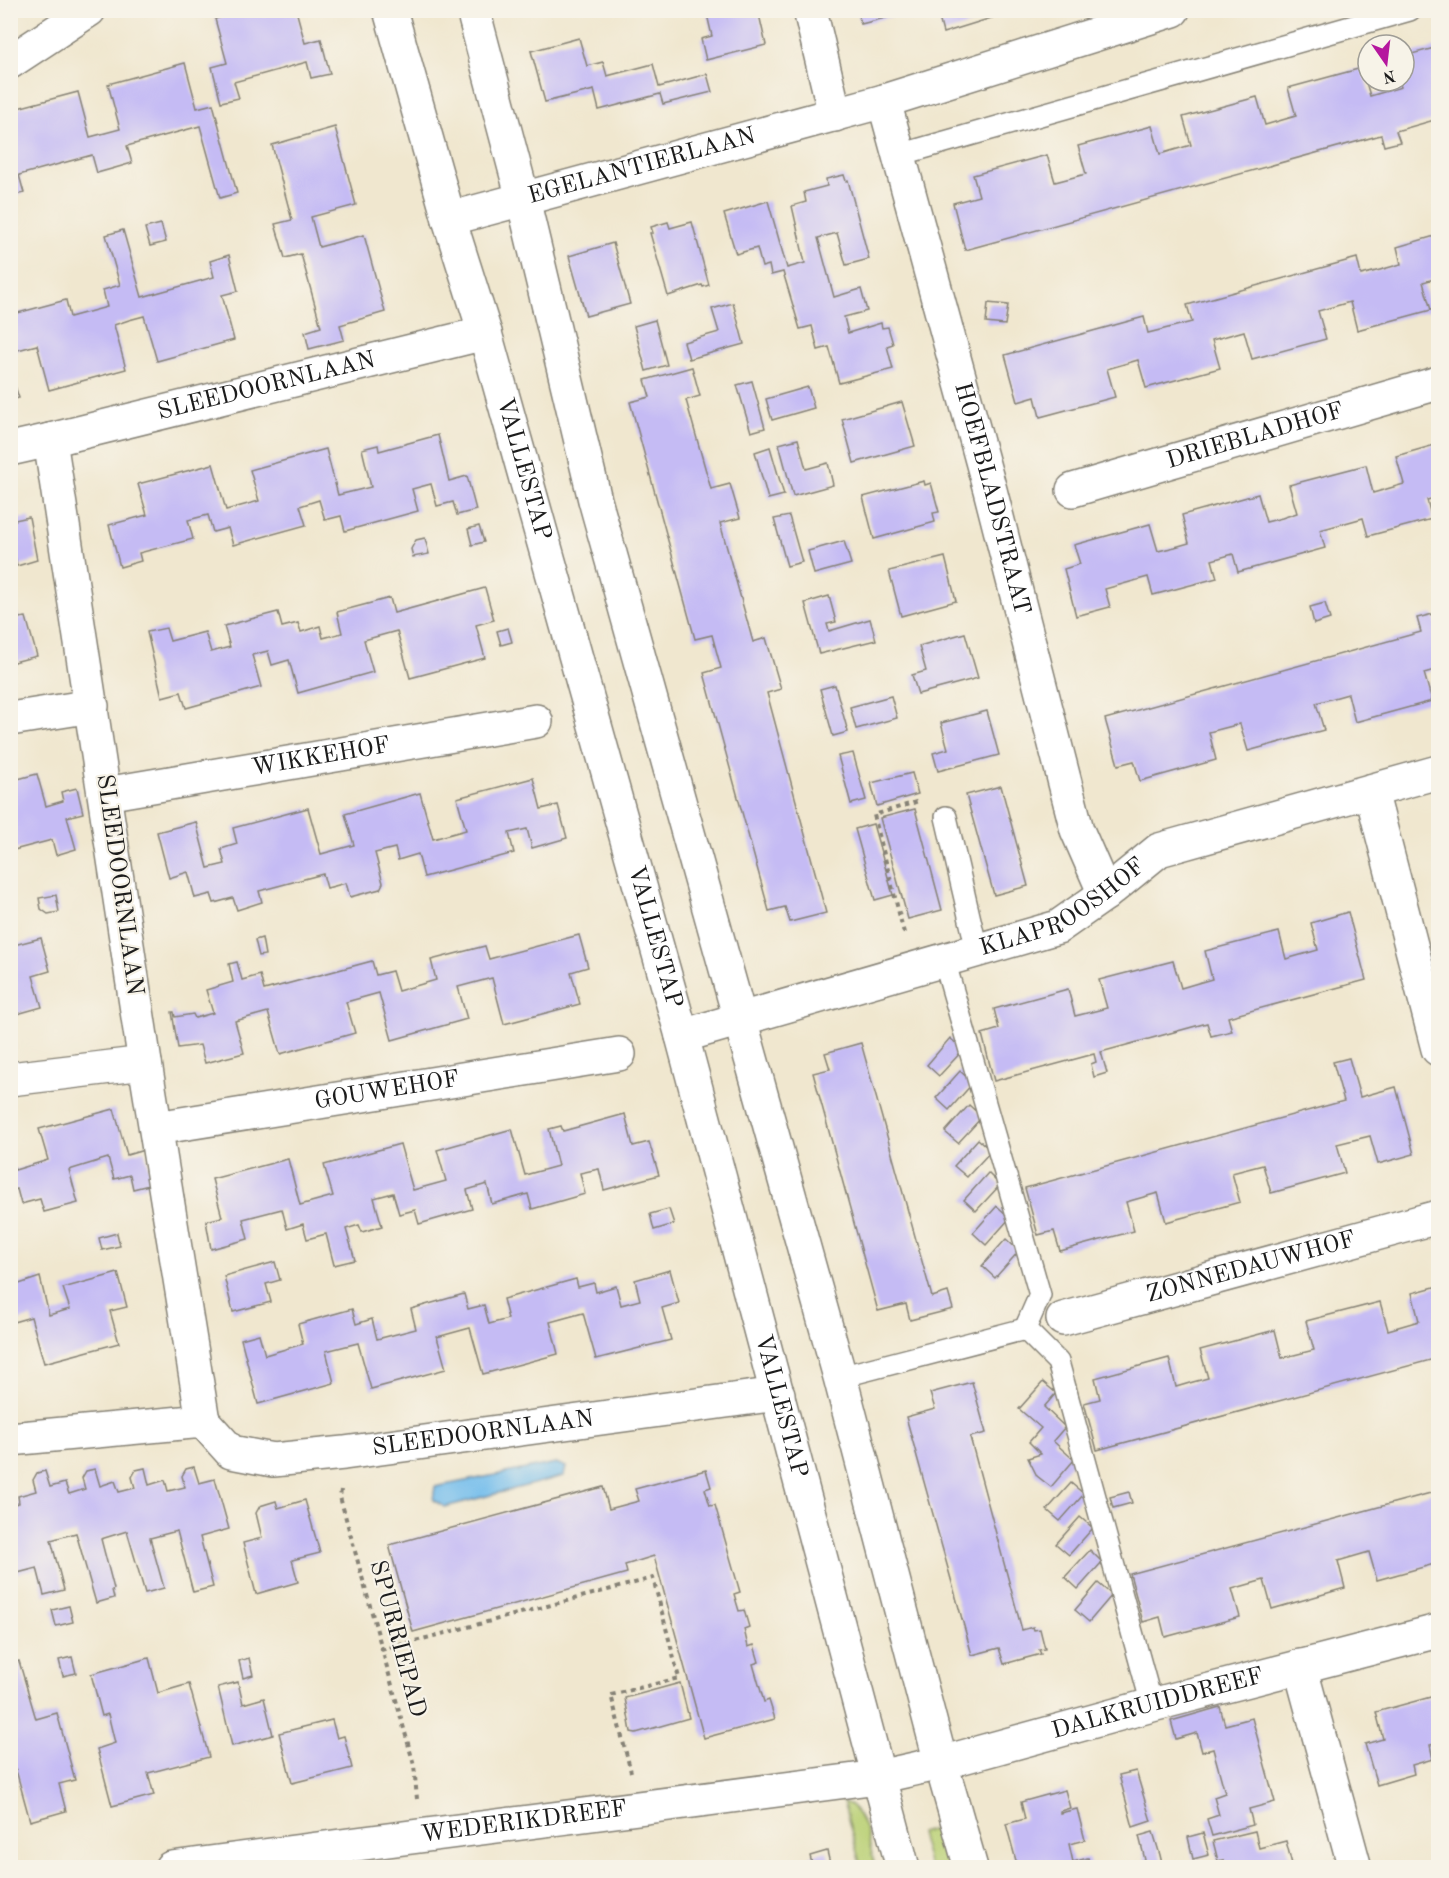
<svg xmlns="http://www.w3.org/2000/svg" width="1449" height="1878" viewBox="0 0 1449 1878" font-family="'Old Standard TT',serif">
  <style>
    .green { fill: #bad074; stroke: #6b7648; stroke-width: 1.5 }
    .water { fill: #73bdec; stroke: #486c84; stroke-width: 1.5 }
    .building { fill: #c5bbf4 }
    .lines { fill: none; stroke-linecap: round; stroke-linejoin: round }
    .service-casing { stroke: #868276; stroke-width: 24 }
    .minor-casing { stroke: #868276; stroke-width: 36 }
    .tertiary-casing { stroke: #868276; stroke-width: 36 }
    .path { stroke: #868276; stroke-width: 4; stroke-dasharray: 4.5 4.5; stroke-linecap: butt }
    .service { stroke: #fff; stroke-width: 21 }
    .minor { stroke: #fff; stroke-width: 33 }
    .tertiary { stroke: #fff; stroke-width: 33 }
    .labels { text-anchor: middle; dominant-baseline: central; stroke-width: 4.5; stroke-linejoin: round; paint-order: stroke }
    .street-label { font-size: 24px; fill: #1c1c1c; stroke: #f7f3e8 }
  </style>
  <rect width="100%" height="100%" fill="#f7f3e8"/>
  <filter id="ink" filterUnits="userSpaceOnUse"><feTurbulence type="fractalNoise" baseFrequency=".0167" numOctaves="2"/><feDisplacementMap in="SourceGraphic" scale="12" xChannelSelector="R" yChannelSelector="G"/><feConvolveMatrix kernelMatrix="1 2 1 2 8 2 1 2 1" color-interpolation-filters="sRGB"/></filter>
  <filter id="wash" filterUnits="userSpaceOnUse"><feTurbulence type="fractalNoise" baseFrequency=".008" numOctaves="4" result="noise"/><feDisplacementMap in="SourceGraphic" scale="24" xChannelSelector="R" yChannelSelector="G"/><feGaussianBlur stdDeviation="1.35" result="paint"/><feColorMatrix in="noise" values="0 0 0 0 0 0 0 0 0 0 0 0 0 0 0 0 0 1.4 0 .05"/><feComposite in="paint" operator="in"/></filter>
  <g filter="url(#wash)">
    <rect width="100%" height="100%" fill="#f0e7cf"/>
    <g class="green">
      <path d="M843 1801C867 1812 869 1845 875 1867H861Z"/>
      <path d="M948 1825 959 1867H929L920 1833Z"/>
    </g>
    <path class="water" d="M556 1463 566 1467 564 1476 445 1507 433 1500 435 1487Z"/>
    <g id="blocks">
      <g class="building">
        <path d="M246 10H296L305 43 321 39 330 74 311 78 307 62 234 82 239 98 221 102 212 67 227 63 215 19Z"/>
        <path d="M706 10H758L766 45 706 60 701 39 712 36Z"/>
        <path d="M857 10H913V11L861 24Z"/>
        <path d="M937 10H1014V11L943 33Z"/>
        <path d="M579 38 587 66 603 62 607 76 653 64 659 87 707 74 712 92 663 104 660 94 599 110 594 90 545 102 531 51Z"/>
        <path d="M1438 47V119L1396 131 1400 142 1384 146 1381 135 965 250 953 203 979 196 973 175 1047 155 1055 182 1086 174 1078 146 1152 126 1160 154 1191 145 1183 117 1257 97 1265 125 1296 116 1288 88 1362 68 1370 96 1401 87 1399 81H1404V56Z"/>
        <path d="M185 63 197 108 213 104 237 193 220 198 200 126 127 146 132 163 115 168 97 173 92 155 19 175 24 193 10 196V159L13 158 10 149V110L78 92 90 137 120 129 108 84Z"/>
        <path d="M335 127 356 205 311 217 319 247 364 235 385 312 340 325 344 340 309 349 305 332 321 327 301 254 285 258 275 224 292 220 272 145Z"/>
        <path d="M844 175 846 181 848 180 869 259 846 265 837 233 818 238 834 297 861 289 867 311 844 317 848 333 881 323 882 328 888 327 893 344 887 346 893 369 839 383 829 347 818 350 812 326 800 329 783 272 771 275 769 265 762 267 757 248 736 254 724 214 768 201 787 268 805 263 792 206 806 202 804 192 827 186 826 179Z"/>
        <path d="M668 222 670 228 692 222 709 285 703 287 702 285 668 296 650 233H653L651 227Z"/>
        <path d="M161 224 166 242 150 246 145 228Z"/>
        <path d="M123 230 142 297 214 277 210 261 229 255 238 291 222 295 234 340 157 361 144 316 129 320 114 325 126 369 49 390 37 345 10 352V315L66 300 70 317 107 307 103 290 120 285 106 235Z"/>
        <path d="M1438 235V278L1423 282 1431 310 1357 330 1350 302 1318 311 1326 339 1252 359 1244 331 1212 340 1220 368 1146 388 1138 360 1107 369 1115 397 1040 417 1035 397 1018 402 1005 355 1144 317 1148 333 1192 322 1187 305 1357 258 1361 275 1380 270 1401 264 1397 247Z"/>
        <path d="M613 243 630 304 586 316 569 256Z"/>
        <path d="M733 303 744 344 689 359 684 342 719 332 712 309Z"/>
        <path d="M988 303 1008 305 1005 325 986 323Z"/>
        <path d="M655 320 667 365 646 371 634 326Z"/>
        <path d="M692 367 700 396 686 400 711 489 730 484 740 518 720 523 753 642 766 638 781 689 767 693 826 913 790 922 785 907 769 911 704 673 721 668 712 635 695 639 630 402 650 397 645 380Z"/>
        <path d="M10 371 19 398 10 400Z"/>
        <path d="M752 381 765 428 751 432 737 385Z"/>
        <path d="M808 387 814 408 772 420 766 399Z"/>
        <path d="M902 402 915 446 854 463 842 419Z"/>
        <path d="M438 435 449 481 467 476 476 510 457 515 453 502 437 506 431 484 412 489 418 511 345 531 341 516 325 520 319 500 300 506 306 525 233 545 228 528 213 532 208 515 188 520 193 539 139 553 141 561 120 567 109 525 147 515 138 484 213 464 226 510 259 501 250 470 326 449 338 495 371 487 362 449 378 445 379 451Z"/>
        <path d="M798 439 806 469 828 463 833 485 793 496 779 444Z"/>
        <path d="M1438 444V497L1427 500 1432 519 1368 536 1363 518 1320 530 1325 548 1238 572 1233 554 1212 560 1217 578 1153 595 1148 577 1105 589 1110 607 1076 616 1064 569 1080 564 1074 545 1150 524 1158 551 1175 547 1189 543 1182 515 1258 494 1266 522 1282 518 1297 513 1289 485 1366 465 1373 493 1390 488 1404 484 1396 456Z"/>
        <path d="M770 447 784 495 768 499 755 452Z"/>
        <path d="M924 481 925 485 931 483 939 512 933 513 935 522 874 539 863 497Z"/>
        <path d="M789 516 802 562 787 566 774 519Z"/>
        <path d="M29 517 37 560 17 566 10 532V521Z"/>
        <path d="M479 526 484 542 472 545 468 529Z"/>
        <path d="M425 538 429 554 413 557 411 549 416 540Z"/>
        <path d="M844 541 851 564 814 574 808 551Z"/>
        <path d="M945 557 956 601 901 616 889 571Z"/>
        <path d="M485 588 494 620 476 625 485 658 410 678 397 631 364 640 373 672 298 693 289 660 272 665 268 651 252 655 261 687 186 708 181 692 162 697 147 632 166 628 170 641 205 632 211 652 230 647 224 626 278 612 282 627 298 623 301 632 320 626 323 638 342 633 337 612 390 598 394 613Z"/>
        <path d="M11 591 19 618 26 617 37 656 10 663Z"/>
        <path d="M829 596 836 622 827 624 829 631 870 619 876 640 819 654 805 603Z"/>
        <path d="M1325 603 1330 619 1314 624 1310 607Z"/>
        <path d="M1433 614 1437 627H1438V669L1424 673 1432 701 1355 722 1348 694 1316 703 1324 730 1248 751 1240 724 1209 732 1216 760 1140 781 1134 761 1118 765 1105 719 1421 632 1417 618Z"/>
        <path d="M508 628 512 642 501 645 497 631Z"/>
        <path d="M965 633 978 678 918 694 912 675 926 671 919 646Z"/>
        <path d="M835 685 848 732 833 736 820 689Z"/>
        <path d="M891 696 897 718 856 729 850 707Z"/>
        <path d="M987 711 999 755 938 771 933 753 948 749 941 723Z"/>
        <path d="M853 753 866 800 851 804 838 756Z"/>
        <path d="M912 773 918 794 877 806 871 783Z"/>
        <path d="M37 774 46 806 63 801 61 792 77 788 83 813 67 817 76 849 56 855 52 840 10 851V781Z"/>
        <path d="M533 778 541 809 558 805 567 838 532 848 527 829 509 833 514 853 424 877 418 854 398 860 395 848 375 853 383 883 380 889 350 897 346 883 327 888 323 874 259 891 262 902 237 910 233 898 214 903 211 894 195 898 188 872 169 878 157 832 196 822 208 868 225 864 221 849 237 844 233 828 308 808 321 854 354 845 345 814 420 793 433 839 466 830 457 798Z"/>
        <path d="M1001 786 1028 886 994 895 966 795Z"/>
        <path d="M915 809 942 910 908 919 880 818Z"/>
        <path d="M873 824 893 895 875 900 855 829Z"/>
        <path d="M56 895 59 912 48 914 41 909 39 898Z"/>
        <path d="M1348 912 1366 980 1228 1017 1232 1031 1211 1036 1207 1023 1101 1052 1107 1073 1094 1077 1091 1064 1096 1062 1094 1054 994 1081 982 1034 999 1029 994 1009 1068 989 1075 1016 1107 1008 1099 980 1173 961 1181 988 1198 983 1212 979 1205 951 1279 932 1286 959 1318 950 1311 923Z"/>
        <path d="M579 935 588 967 571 972 580 1004 504 1024 492 978 458 987 467 1019 392 1040 379 993 346 1002 355 1033 280 1054 268 1012 235 1021 244 1053 205 1063 200 1045 178 1048 172 1012H174L175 1017 193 1014 195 1018 213 1013 206 990 233 982 229 964 237 962 242 980 260 975 264 990 372 961 376 975 392 971 398 991 436 980 431 960 485 946 489 959Z"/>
        <path d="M41 938 50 971 33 976 42 1007 10 1016V946Z"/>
        <path d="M262 938 265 955 259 956 255 940Z"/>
        <path d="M950 1038 963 1050 939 1076 927 1065Z"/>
        <path d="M861 1043 932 1297 948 1292 953 1309 910 1320 906 1304 878 1311 813 1073 830 1069 825 1053Z"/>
        <path d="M1349 1058 1360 1097 1396 1087 1414 1154 1378 1164 1370 1136 1337 1144 1345 1173 1271 1193 1263 1165 1232 1173 1240 1202 1166 1222 1158 1193 1126 1202 1134 1231 1060 1251 1054 1231 1038 1235 1025 1188 1344 1101 1333 1062Z"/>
        <path d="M960 1071 973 1083 949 1110 936 1098Z"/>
        <path d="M969 1105 982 1117 958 1143 945 1132Z"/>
        <path d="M114 1109 127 1155 144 1150 153 1184 133 1189 130 1175 114 1179 108 1158 69 1170 78 1203 44 1212 40 1199 21 1204 17 1189 10 1191V1158L15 1170 48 1160 39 1129Z"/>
        <path d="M625 1114 633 1146 649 1142 659 1175 604 1190 599 1169 580 1173 585 1194 532 1209 528 1194 492 1204 487 1184 467 1190 472 1209 419 1224 415 1210 399 1214 393 1193 374 1198 382 1226 362 1232 359 1225 346 1229 355 1260 334 1265 326 1234 307 1239 303 1224 287 1229 282 1209 243 1219 248 1239 211 1249 206 1221 222 1217 212 1179 288 1159 300 1205 333 1196 324 1165 400 1144 413 1190 446 1181 437 1150 512 1129 525 1175 558 1166 549 1129 561 1126 563 1131Z"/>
        <path d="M978 1139 991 1151 967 1177 954 1166Z"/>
        <path d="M988 1173 1000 1185 976 1211 964 1200Z"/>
        <path d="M997 1206 1010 1218 986 1245 973 1233Z"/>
        <path d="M669 1209 674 1224 654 1230 650 1214Z"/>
        <path d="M117 1233 120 1246 102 1250 99 1238Z"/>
        <path d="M1006 1239 1019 1251 995 1278 982 1266Z"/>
        <path d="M275 1262 280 1280 266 1284 271 1302 233 1312 224 1276Z"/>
        <path d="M670 1270 679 1303 662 1308 671 1340 596 1359 583 1313 550 1322 558 1354 521 1364 483 1374 470 1328 437 1337 446 1369 371 1389 358 1343 326 1351 334 1383 258 1404 241 1339 259 1334 265 1355 303 1344 298 1324 352 1309 356 1324 372 1319 377 1339 416 1329 411 1309 464 1294 468 1309 484 1305 489 1324 508 1319 503 1299 576 1279 578 1287 594 1283 596 1292 616 1286 621 1305 640 1300 635 1280Z"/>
        <path d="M118 1273 127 1307 110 1311 119 1343 44 1363 31 1317 10 1323V1287L40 1277 49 1315 70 1309 63 1288Z"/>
        <path d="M1438 1286V1358L1097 1450 1084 1403 1100 1399 1095 1378 1169 1358 1176 1387 1193 1382 1208 1378 1200 1350 1275 1330 1282 1358 1314 1350 1306 1321 1380 1302 1388 1330 1419 1321 1412 1293Z"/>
        <path d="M972 1382 986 1433 970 1437 1022 1630 1033 1627 1034 1630 1040 1629 1045 1649 1039 1650 1041 1654 1004 1664 999 1648 972 1655 906 1417 935 1409 930 1393Z"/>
        <path d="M1043 1382 1056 1393 1044 1407 1065 1427 1053 1441 1074 1460 1051 1487 1037 1476 1028 1458 1041 1454 1029 1442 1041 1428 1019 1409Z"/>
        <path d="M194 1467 199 1483 215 1479 229 1529 200 1537 213 1587 193 1592 177 1531 150 1538 164 1588 145 1593 127 1531 101 1539 114 1589 112 1590 114 1598 96 1603 76 1533 51 1540 64 1590 44 1595 37 1568 10 1575V1505L19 1503 18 1496 36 1491 33 1480 37 1473 45 1471 50 1487 65 1483 69 1494 85 1489 82 1478 86 1471 95 1469 100 1486 115 1481 119 1492 135 1488 132 1477 136 1470 145 1468 149 1485 165 1480 168 1491 185 1487 182 1476 186 1469Z"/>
        <path d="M706 1470 711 1487 705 1489 710 1506 715 1505 740 1592 734 1594 739 1611 744 1610 749 1627 744 1629 748 1647 754 1645 759 1662 753 1664 764 1702 769 1700 775 1719 704 1738 654 1556 625 1565 627 1573 413 1632 389 1545 603 1487 609 1509 639 1501 635 1489Z"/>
        <path d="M1071 1483 1084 1494 1060 1521 1047 1510Z"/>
        <path d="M1438 1491V1563L1377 1580 1369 1552 1338 1561 1345 1588 1272 1609 1264 1580 1232 1589 1240 1617 1165 1637 1160 1617 1143 1622 1130 1574Z"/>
        <path d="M1129 1492 1132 1503 1113 1508 1110 1497Z"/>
        <path d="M305 1500 320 1553 292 1560 298 1582 256 1594 243 1543 262 1538 256 1513 260 1506 276 1501 278 1508Z"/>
        <path d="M1080 1517 1093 1528 1069 1555 1056 1544Z"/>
        <path d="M1090 1550 1102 1562 1078 1589 1065 1577Z"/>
        <path d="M1098 1583 1112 1595 1089 1622 1075 1610Z"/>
        <path d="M69 1606 73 1622 56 1626 52 1610Z"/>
        <path d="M72 1657 76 1673 63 1676 59 1660Z"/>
        <path d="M149 1658 158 1693 189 1684 209 1757 148 1773 154 1795 112 1806 97 1749 115 1743 108 1714 102 1716 91 1674Z"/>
        <path d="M249 1658 253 1675 243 1678 239 1661Z"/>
        <path d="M19 1661 36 1719 57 1713 75 1780 59 1784 66 1811 30 1821 10 1748V1664Z"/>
        <path d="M238 1682 243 1704 264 1698 273 1735 232 1746 218 1687Z"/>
        <path d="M680 1683 689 1718 636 1733 631 1732 625 1698Z"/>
        <path d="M1438 1695V1743L1430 1745 1433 1759 1412 1765 1414 1774 1377 1785 1365 1744 1383 1739 1376 1712Z"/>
        <path d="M1220 1707 1225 1725 1252 1718 1275 1802 1249 1809 1253 1825 1212 1836 1207 1819 1219 1815 1214 1797 1225 1793 1213 1749 1202 1752 1197 1733 1176 1739 1171 1721Z"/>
        <path d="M332 1720 337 1738 344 1736 352 1768 292 1783 279 1733Z"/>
        <path d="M1136 1771 1151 1821 1133 1827 1119 1775Z"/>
        <path d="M1065 1790 1070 1808 1060 1811V1813L1077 1809 1085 1840 1069 1844 1073 1862 1088 1858 1091 1868H1018L1006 1824 1025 1819 1021 1802Z"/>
        <path d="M1255 1831 1259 1848 1286 1841 1293 1868H1225L1223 1860 1218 1861 1213 1841Z"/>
        <path d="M1153 1832 1160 1855 1163 1868H1148L1145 1860 1139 1836Z"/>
        <path d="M1203 1833 1209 1855 1193 1859 1188 1837Z"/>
        <path d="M827 1851 831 1868H813L810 1856Z"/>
        <path d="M763 1860 765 1868H739V1867Z"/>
      </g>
    </g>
  </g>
  <g filter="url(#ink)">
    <use href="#blocks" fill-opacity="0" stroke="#868276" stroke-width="1.5"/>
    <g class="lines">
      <defs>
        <g id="service">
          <path d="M899 155 1410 10"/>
          <path d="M946 817 977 950"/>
          <path d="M944 960 1040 1295 1025 1329 1058 1362 1152 1705"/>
          <path d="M840 1377 1025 1329"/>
        </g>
        <g id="minor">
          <path d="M473 10 523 199 595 500 840 1377 941 1763 971 1868"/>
          <path d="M810 10 835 115"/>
          <path d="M10 62 89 10"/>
          <path id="s1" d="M884 101 990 490 1077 830 1105 894"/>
          <path id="s2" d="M449 219 884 101 1173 10"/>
          <path d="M10 449 50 440"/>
          <path id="s3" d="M1073 490 1438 383"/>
          <path d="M10 719 92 706"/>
          <path d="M1371 791 1438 1049"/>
          <path id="s4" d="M105 794 536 721"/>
          <path id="s5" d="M682 1036 1058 927 1105 894 1159 850 1438 772"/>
          <path d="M10 1079 145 1063"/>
          <path id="s6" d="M156 1128 619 1054"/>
          <path id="s7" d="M1063 1319 1438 1217"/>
          <path id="s8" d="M203 1421 145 1063 50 440 485 333"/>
          <path id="s9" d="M10 1439 203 1421 231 1452 273 1460 344 1453 778 1394"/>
          <path d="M1300 1666 1355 1868"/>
          <path id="s10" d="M171 1868 878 1777 941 1763 1152 1705 1438 1631"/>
        </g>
        <g id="tertiary">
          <path id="s11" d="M390 10 449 219 485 333 682 1036 903 1868"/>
        </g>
      </defs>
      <use href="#service" class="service-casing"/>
      <use href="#minor" class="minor-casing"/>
      <use href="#tertiary" class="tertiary-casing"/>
      <g class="path">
        <path d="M904 933 874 815 919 801"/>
        <path d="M341 1490 340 1497 414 1765 417 1799"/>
        <path d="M381 1650 653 1578 679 1678 611 1695 631 1772"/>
      </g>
      <use href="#service" class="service"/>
      <use href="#minor" class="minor"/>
      <use href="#tertiary" class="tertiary"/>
    </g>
  </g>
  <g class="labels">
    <g class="street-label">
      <text stroke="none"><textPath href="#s2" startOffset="200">EGELANTIERLAAN</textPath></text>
      <text stroke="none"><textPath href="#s8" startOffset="1216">SLEEDOORNLAAN</textPath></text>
      <text stroke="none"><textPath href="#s3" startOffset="190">DRIEBLADHOF</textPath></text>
      <text stroke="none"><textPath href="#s11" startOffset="478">VALLESTAP</textPath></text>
      <text stroke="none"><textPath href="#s1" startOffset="412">HOEFBLADSTRAAT</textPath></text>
      <text stroke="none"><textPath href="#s4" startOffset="219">WIKKEHOF</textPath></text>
      <text transform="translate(119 885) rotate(82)">SLEEDOORNLAAN</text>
      <text stroke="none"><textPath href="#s5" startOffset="404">KLAPROOSHOF</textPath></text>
      <text stroke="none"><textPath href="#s11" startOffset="964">VALLESTAP</textPath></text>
      <text stroke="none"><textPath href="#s6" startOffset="234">GOUWEHOF</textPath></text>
      <text stroke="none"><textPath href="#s7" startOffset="195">ZONNEDAUWHOF</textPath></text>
      <text stroke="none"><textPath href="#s11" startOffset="1450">VALLESTAP</textPath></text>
      <text stroke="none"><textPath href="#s9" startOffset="490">SLEEDOORNLAAN</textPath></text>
      <text transform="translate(397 1639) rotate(75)">SPURRIEPAD</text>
      <text stroke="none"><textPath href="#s10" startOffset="1002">DALKRUIDDREEF</textPath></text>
      <text stroke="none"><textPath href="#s10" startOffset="356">WEDERIKDREEF</textPath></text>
    </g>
  </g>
  <rect width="1449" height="1878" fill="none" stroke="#f7f3e8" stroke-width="36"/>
  <g transform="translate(1386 63) rotate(166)"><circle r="28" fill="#f7f3e8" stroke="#9f9d96" stroke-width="1.5"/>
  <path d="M0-4.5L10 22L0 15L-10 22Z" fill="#b5179e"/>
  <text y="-9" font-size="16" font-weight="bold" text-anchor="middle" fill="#1c1c1c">N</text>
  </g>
</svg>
